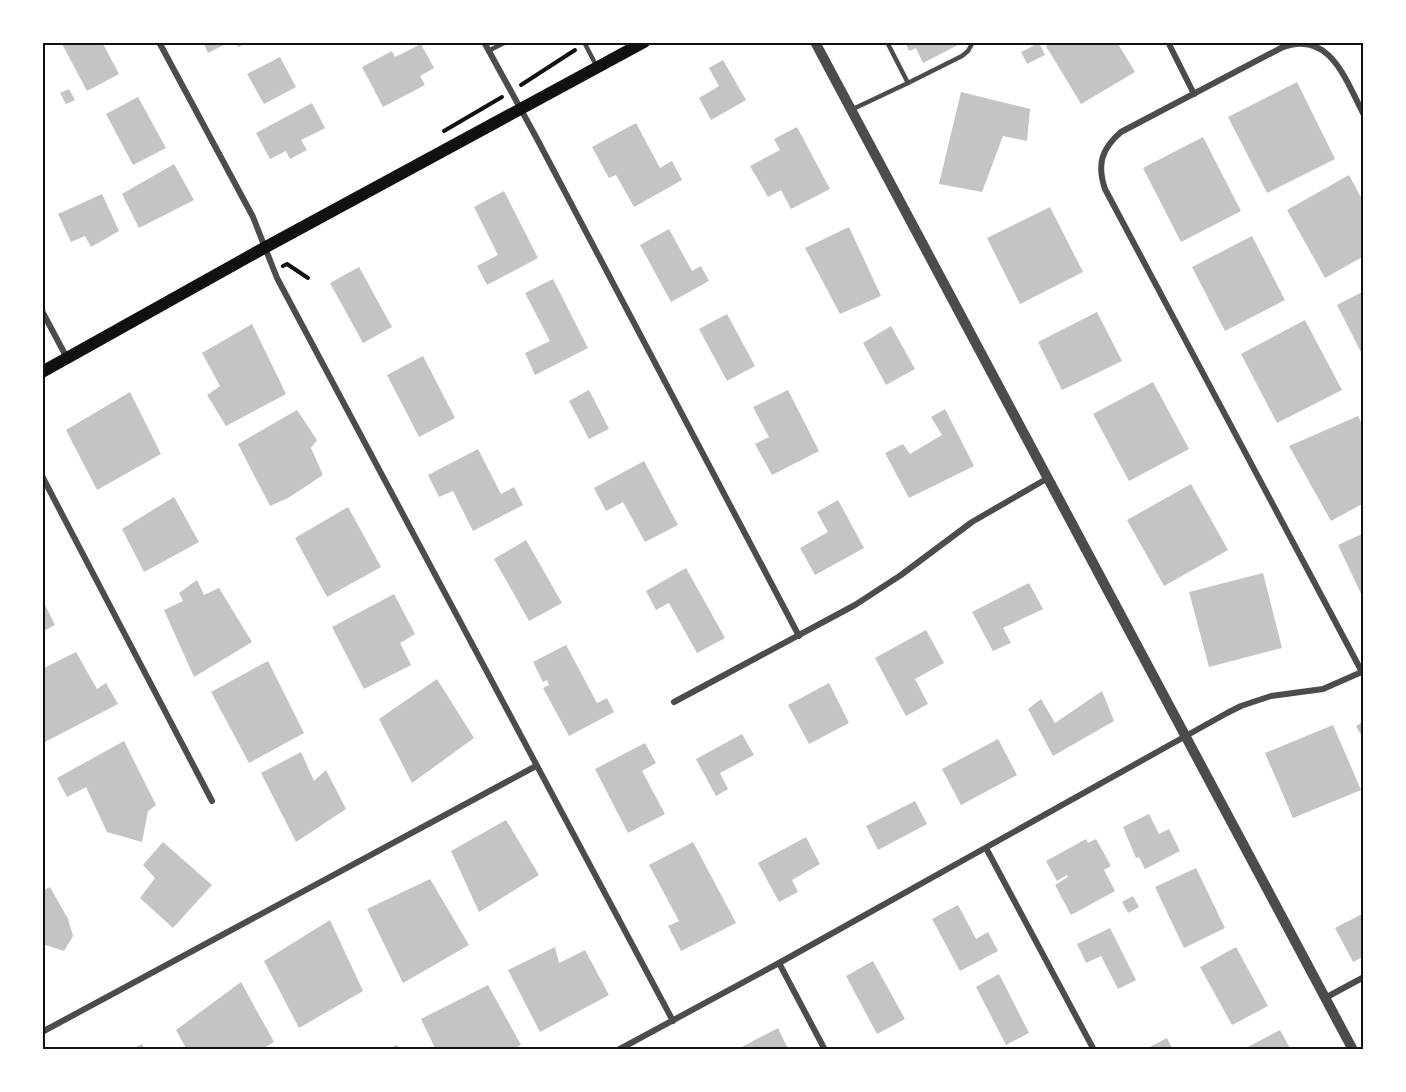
<svg xmlns="http://www.w3.org/2000/svg" width="1406" height="1092" viewBox="0 0 1406 1092" font-family="Overpass,sans-serif">
  <style>
    .building { fill: #c4c4c4 }
    .lines { fill: none; stroke-linecap: round; stroke-linejoin: round }
    .path { stroke: #111; stroke-width: 4 }
    .service { stroke: #4c4c4c; stroke-width: 4.5 }
    .minor { stroke: #4c4c4c; stroke-width: 6 }
    .tertiary { stroke: #4c4c4c; stroke-width: 10 }
    .secondary { stroke: #111; stroke-width: 12 }
    .neatline { fill: none; stroke: #111; stroke-width: 2 }
  </style>
  <rect width="100%" height="100%" fill="#fff"/>
  <g class="building">
    <path d="M61 42H102L119 74 87 91Z"/>
    <path d="M203 42H230L208 53Z"/>
    <path d="M235 42H249L238 47Z"/>
    <path d="M905 42H959L960 44 923 63 916 48 909 51Z"/>
    <path d="M1052 42H1117L1135 72 1081 104 1046 46Z"/>
    <path d="M1039 43 1045 55 1027 64 1021 52Z"/>
    <path d="M421 44 434 68 420 76 425 85 383 107 362 67 392 51 395 57Z"/>
    <path d="M280 57 296 87 264 104 247 74Z"/>
    <path d="M723 60 746 100 711 120 699 98 719 86 709 68Z"/>
    <path d="M1297 82 1335 159 1267 193 1228 117Z"/>
    <path d="M69 89 75 100 66 104 60 93Z"/>
    <path d="M961 92 1030 109 1027 141 1003 136 982 192 939 184Z"/>
    <path d="M138 97 166 148 133 165 106 114Z"/>
    <path d="M312 103 325 128 301 140 307 150 290 159 286 151 270 159 256 133Z"/>
    <path d="M636 123 660 168 672 161 682 180 634 207 616 175 609 178 592 147Z"/>
    <path d="M797 127 830 189 791 209 781 190 768 197 750 166 780 150 774 139Z"/>
    <path d="M1203 137 1241 211 1181 242 1143 168Z"/>
    <path d="M174 164 194 200 139 228 122 194Z"/>
    <path d="M1349 175 1364 203V256L1325 278 1287 210Z"/>
    <path d="M504 191 538 258 487 285 477 266 498 255 474 207Z"/>
    <path d="M102 194 119 231 91 247 85 236 71 242 58 214Z"/>
    <path d="M1050 207 1083 272 1020 304 987 238Z"/>
    <path d="M849 227 881 296 840 314 805 248Z"/>
    <path d="M669 229 692 271 701 266 709 281 671 302 640 245Z"/>
    <path d="M1252 236 1285 300 1225 331 1192 267Z"/>
    <path d="M359 267 392 327 363 343 330 283Z"/>
    <path d="M553 279 588 348 535 375 525 353 550 341 525 293Z"/>
    <path d="M1364 291V358L1337 305Z"/>
    <path d="M1097 312 1122 361 1062 390 1038 342Z"/>
    <path d="M727 314 755 366 727 381 699 329Z"/>
    <path d="M1305 320 1342 390 1277 423 1241 354Z"/>
    <path d="M252 324 286 394 226 426 207 395 220 386 202 353Z"/>
    <path d="M891 326 915 369 886 385 863 343Z"/>
    <path d="M423 356 455 418 419 437 387 375Z"/>
    <path d="M1153 382 1189 449 1129 481 1093 414Z"/>
    <path d="M589 390 609 429 589 439 569 401Z"/>
    <path d="M788 390 819 451 772 475 755 444 769 437 753 407Z"/>
    <path d="M130 392 161 454 97 490 66 430Z"/>
    <path d="M945 409 974 466 909 498 885 453 903 444 910 454 942 435 931 417Z"/>
    <path d="M297 410 317 440 311 448 323 475 288 498 270 506 238 444Z"/>
    <path d="M1358 416 1364 428V503L1331 521 1289 446Z"/>
    <path d="M478 449 501 494 514 487 523 505 473 531 453 491 439 497 428 475Z"/>
    <path d="M644 461 678 525 645 542 623 502 606 511 594 488Z"/>
    <path d="M1191 484 1228 550 1164 586 1127 520Z"/>
    <path d="M174 497 199 542 144 572 122 529Z"/>
    <path d="M838 500 864 548 815 575 800 548 828 532 817 512Z"/>
    <path d="M348 507 381 567 327 597 295 538Z"/>
    <path d="M1364 533V600L1338 545Z"/>
    <path d="M526 540 562 603 529 621 494 559Z"/>
    <path d="M686 568 725 638 697 653 669 603 656 610 646 591Z"/>
    <path d="M1263 573 1282 648 1209 667 1189 592Z"/>
    <path d="M197 580 204 595 219 588 252 642 194 677 164 610 183 601 179 593Z"/>
    <path d="M1029 583 1043 609 1003 628 1011 643 993 651 972 612Z"/>
    <path d="M394 594 415 634 400 643 411 665 364 689 332 627Z"/>
    <path d="M42 599 55 625 42 632Z"/>
    <path d="M926 630 944 663 915 679 928 704 906 716 875 658Z"/>
    <path d="M566 645 597 703 607 698 614 712 569 736 543 688 549 685 547 680 543 682 533 662Z"/>
    <path d="M76 652 97 689 106 683 118 704 45 742 42 736V669Z"/>
    <path d="M268 661 304 733 249 763 211 692Z"/>
    <path d="M437 679 474 738 412 783 379 719Z"/>
    <path d="M829 683 849 723 809 744 788 705Z"/>
    <path d="M1102 691 1114 721 1053 756 1028 709 1041 699 1055 723Z"/>
    <path d="M1364 721V740L1356 726Z"/>
    <path d="M1333 725 1361 790 1293 818 1265 753Z"/>
    <path d="M742 734 754 755 720 773 728 789 716 796 696 759Z"/>
    <path d="M998 739 1017 775 961 805 942 769Z"/>
    <path d="M124 741 156 805 148 811 142 842 107 832 86 787 67 797 57 778Z"/>
    <path d="M645 743 656 763 642 771 665 814 628 833 595 769Z"/>
    <path d="M301 752 314 781 326 770 346 809 296 842 261 773Z"/>
    <path d="M915 801 927 824 878 850 866 826Z"/>
    <path d="M1149 814 1159 834 1169 829 1180 851 1145 869 1139 857 1136 858 1123 827Z"/>
    <path d="M506 820 539 875 479 912 451 851Z"/>
    <path d="M806 837 820 864 792 880 798 892 779 902 758 863Z"/>
    <path d="M1086 839 1088 843 1096 839 1111 866 1104 870 1115 891 1071 915 1055 885 1068 877 1067 875 1057 881 1046 861Z"/>
    <path d="M163 842 212 885 173 928 140 898 155 878 143 865Z"/>
    <path d="M693 842 736 923 681 951 668 926 679 921 649 865Z"/>
    <path d="M1196 868 1225 928 1184 948 1155 887Z"/>
    <path d="M430 879 469 945 403 983 367 909Z"/>
    <path d="M50 887 68 919 73 936 64 951 42 944V891Z"/>
    <path d="M1133 896 1139 907 1128 913 1122 902Z"/>
    <path d="M958 905 976 939 988 932 998 951 960 971 932 919Z"/>
    <path d="M1364 913V956L1353 962 1335 928Z"/>
    <path d="M330 920 363 991 299 1028 264 961Z"/>
    <path d="M1110 928 1136 980 1118 989 1101 956 1086 963 1077 944Z"/>
    <path d="M555 947 559 963 585 950 609 995 540 1032 508 970Z"/>
    <path d="M1236 947 1268 1006 1232 1025 1200 967Z"/>
    <path d="M873 961 905 1019 877 1034 846 976Z"/>
    <path d="M999 974 1029 1033 1006 1045 976 987Z"/>
    <path d="M241 982 274 1042 261 1050H209L207 1047 200 1050H187L176 1030Z"/>
    <path d="M488 985 521 1045 511 1050H436L421 1019Z"/>
    <path d="M778 1028 788 1049 741 1050 740 1048Z"/>
    <path d="M1280 1030 1291 1050H1242Z"/>
    <path d="M1167 1038 1173 1050H1144Z"/>
    <path d="M142 1044 145 1050H130Z"/>
    <path d="M397 1045 400 1050H387Z"/>
  </g>
  <g class="lines">
    <g class="path">
      <path d="M521 85 575 50"/>
      <path d="M444 131 502 97"/>
      <path d="M283 266 287 264 308 278"/>
    </g>
    <g class="service">
      <path d="M584 42 597 67"/>
      <path d="M488 51 506 42"/>
      <path d="M908 83 962 56 968 51 973 42"/>
      <path d="M853 109 908 83 887 42"/>
    </g>
    <g class="minor">
      <path d="M159 42 253 217 277 278 673 1021"/>
      <path d="M484 42 536 137 799 636"/>
      <path d="M1168 42 1194 94"/>
      <path d="M42 311 67 358"/>
      <path d="M42 476 212 801"/>
      <path d="M1362 672 1105 189C1097 165 1101 149 1121 132L1281 48C1330 28 1346 81 1364 115"/>
      <path d="M674 702 855 605 901 575 972 522 1048 478"/>
      <path d="M986 848 1094 1050"/>
      <path d="M779 963 825 1050"/>
      <path d="M1325 998 1364 977"/>
      <path d="M42 1032 536 766"/>
      <path d="M618 1050 779 963 1227 713 1241 706 1271 696 1323 689 1364 671"/>
    </g>
    <path class="tertiary" d="M815 42 1353 1050"/>
    <path class="secondary" d="M42 372 264 248 644 42"/>
  </g>
  <rect width="1406" height="1092" fill="none" stroke="#ffffff" stroke-width="87"/>
  <rect x="44" y="44" width="1318" height="1004" class="neatline"/>
</svg>
